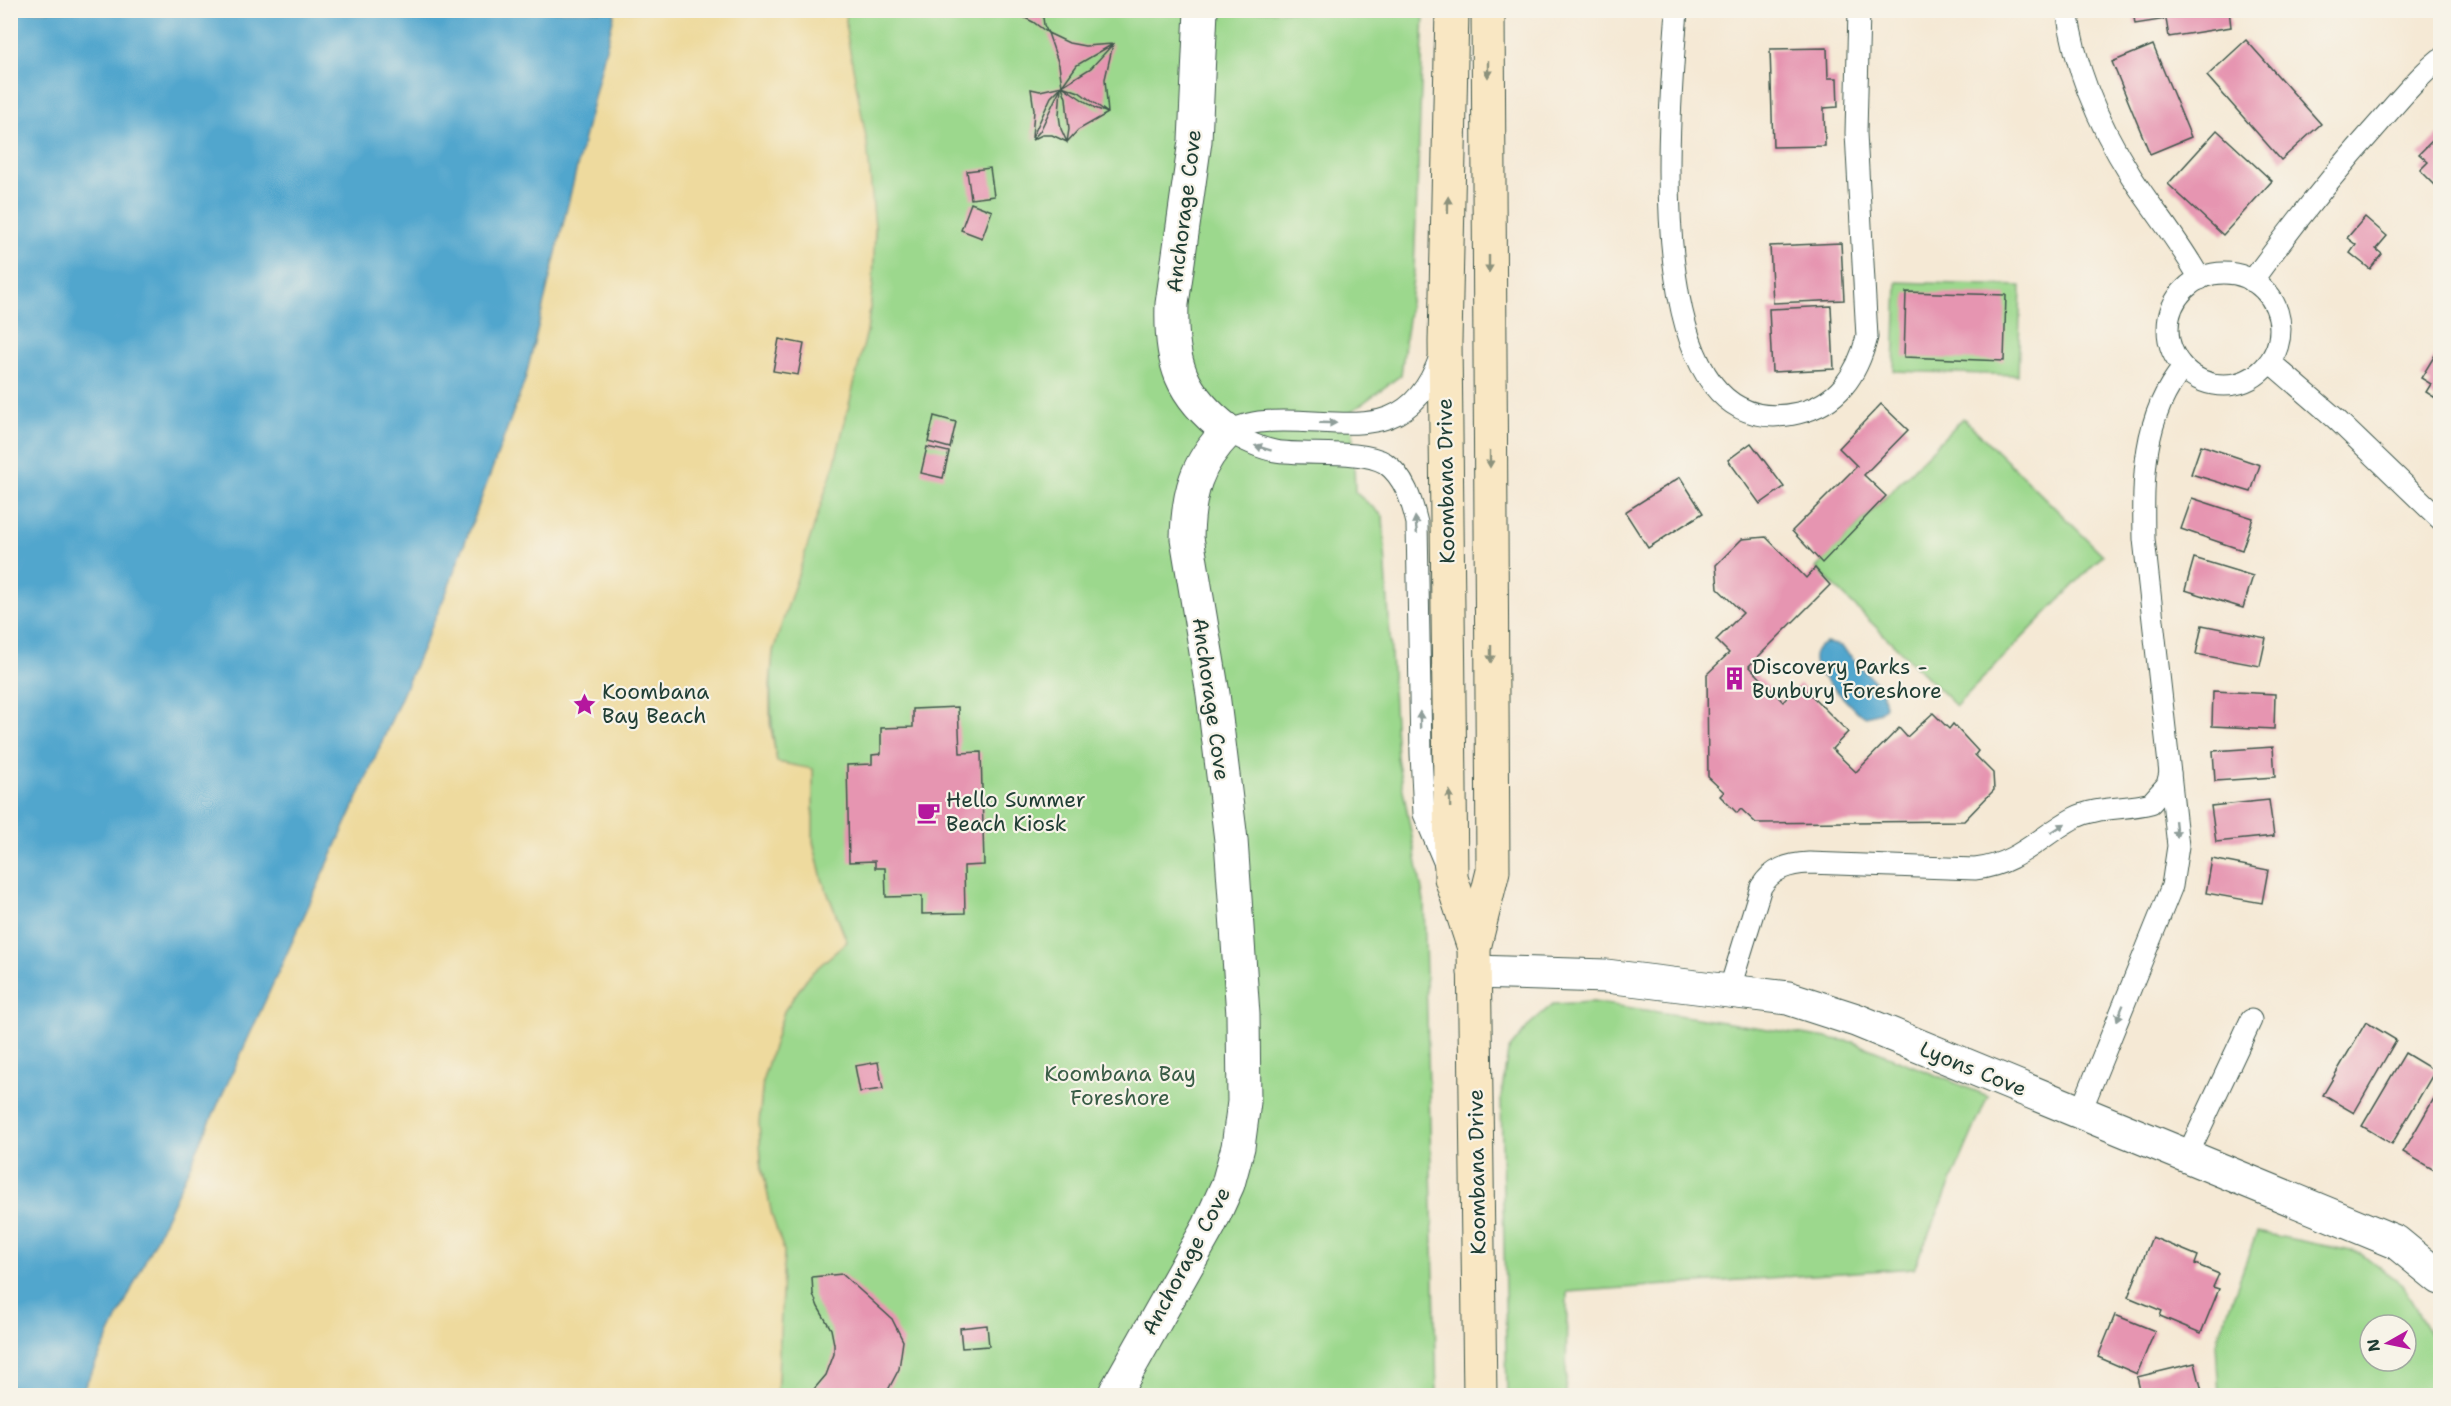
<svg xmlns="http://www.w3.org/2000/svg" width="2451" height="1406" viewBox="0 0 2451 1406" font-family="'Shantell Sans',sans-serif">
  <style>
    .green { fill: #9cd88d; stroke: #5e8a60; stroke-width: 1.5; fill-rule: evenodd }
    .sand { fill: #eeda9e; stroke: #868c69; stroke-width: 1.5 }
    .water { fill: #51a6cd; stroke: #387280; stroke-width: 1.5 }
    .building { fill: #e695b1; fill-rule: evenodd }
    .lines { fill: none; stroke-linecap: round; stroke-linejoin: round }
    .lane-casing { stroke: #3f574c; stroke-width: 23 }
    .street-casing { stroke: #3f574c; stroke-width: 35 }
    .secondary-casing { stroke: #3f574c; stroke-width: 35 }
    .lane { stroke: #fff; stroke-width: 21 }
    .street { stroke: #fff; stroke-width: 33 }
    .secondary { stroke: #f9e7c3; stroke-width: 33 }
    .oneway { fill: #8c927c }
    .oneway2 { fill: #8f9e9a }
    .labels { text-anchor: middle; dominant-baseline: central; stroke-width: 4.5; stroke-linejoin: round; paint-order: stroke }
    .street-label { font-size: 21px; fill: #1f3d34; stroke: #f7f3e8 }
    .poi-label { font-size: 21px; fill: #1f3d34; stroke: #f7f3e8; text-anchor: start }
    .park-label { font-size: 21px; fill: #385c46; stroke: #f7f3e8 }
  </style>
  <rect width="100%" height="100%" fill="#f7f3e8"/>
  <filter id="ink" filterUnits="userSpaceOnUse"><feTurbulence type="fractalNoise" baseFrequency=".0167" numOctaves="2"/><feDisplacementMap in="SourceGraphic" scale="12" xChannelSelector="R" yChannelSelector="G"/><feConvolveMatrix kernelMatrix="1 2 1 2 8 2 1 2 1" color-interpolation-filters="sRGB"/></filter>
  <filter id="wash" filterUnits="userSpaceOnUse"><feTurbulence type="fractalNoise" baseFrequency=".008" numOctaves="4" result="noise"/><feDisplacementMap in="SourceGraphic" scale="24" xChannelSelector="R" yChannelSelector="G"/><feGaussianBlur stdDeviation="1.35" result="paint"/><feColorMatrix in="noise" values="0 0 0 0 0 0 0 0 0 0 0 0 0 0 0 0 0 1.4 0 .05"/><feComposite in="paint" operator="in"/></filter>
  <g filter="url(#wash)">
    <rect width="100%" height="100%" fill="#f5e9d5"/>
    <g class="green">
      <path d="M846 11H1424L1414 270 1401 375 1352 411 1355 492 1383 516 1397 758 1424 901 1437 1395H777L784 1251 772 1216 761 1161 759 1122 763 1079 784 1011 809 975 847 941 822 879 813 841V770L777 762C770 721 769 692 773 651L867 331 873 283 875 228 846 30Z"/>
      <path d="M1897 282 2021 286 2018 375 1894 371Z"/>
      <path d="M1963 418 2103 555 1956 706 1816 568Z"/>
      <path d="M1593 1002 1853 1042 1988 1096 1914 1268 1567 1292 1566 1395H1507L1501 1097 1508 1051 1530 1024 1553 1004Z"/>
      <path d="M2257 1232 2361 1253 2402 1285 2440 1350V1395H2219L2216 1343ZM2370 1325H2406V1361H2370Z"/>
    </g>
    <path class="sand" d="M615 11H846V30L867 143 875 228 873 283 867 331 835 462 773 651 770 686V723L777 762 813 769V842L822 879 847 942 809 975 784 1011 763 1079 759 1122 761 1161 772 1216 784 1251 777 1395 80 1396 170 1209 356 802 447 591 525 380Z"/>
    <g class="water">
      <path d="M10 11H615L525 380 447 591 356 802 170 1209 80 1396 11 1395Z"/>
      <path d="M1826 643 1841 646 1882 689 1885 706 1880 712 1866 716 1857 712 1817 671C1811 658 1813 649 1826 643Z"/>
    </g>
    <g id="blocks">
      <g class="building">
        <path d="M1009 10H1042L1044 25 1048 33 1033 22Z"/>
        <path d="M2133 10H2229L2231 27 2169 37 2166 19 2135 24Z"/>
        <path d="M1048 33 1069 43 1085 46 1113 44 1077 65 1062 86 1091 68 1113 44 1105 79 1108 113 1078 130 1067 142 1052 135H1042L1032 140 1040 131 1061 87 1059 115 1061 129 1067 142 1069 129 1066 98 1062 86 1059 65ZM1062 86 1079 92 1108 113 1095 108Z"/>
        <path d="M2246 40 2321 124 2281 160 2207 76Z"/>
        <path d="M2153 45 2191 137 2150 154 2112 62Z"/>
        <path d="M1827 48 1828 78H1837L1838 107 1824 108 1825 146 1773 147 1770 49Z"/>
        <path d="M1062 86 1051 97 1032 138 1034 110 1031 89 1040 91Z"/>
        <path d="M2217 130 2272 181 2223 235 2168 184Z"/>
        <path d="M2438 135 2440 138V185L2438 188 2420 170 2428 162 2419 154Z"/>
        <path d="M990 168 994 196 971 199 967 171Z"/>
        <path d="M971 203 992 211 982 238 961 230Z"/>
        <path d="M2365 217 2387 236 2376 249 2382 254 2370 269 2350 253 2356 245 2347 238Z"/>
        <path d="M1841 243 1844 300 1773 303 1770 246Z"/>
        <path d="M1906 292 2006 295 2004 361 1904 357Z"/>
        <path d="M1831 306 1834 369 1772 372 1769 309Z"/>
        <path d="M779 339 804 344 798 375 773 371Z"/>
        <path d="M2435 355 2440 358V401L2426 392 2431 384 2421 378Z"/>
        <path d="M1881 404 1908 430 1864 475 1886 496 1822 563 1792 531 1857 466 1839 448Z"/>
        <path d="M934 416 956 422 950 448 928 442Z"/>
        <path d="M1751 443 1784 487 1760 504 1728 460Z"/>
        <path d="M2201 445 2260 465 2251 492 2191 474Z"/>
        <path d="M927 447 949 452 943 478 921 473Z"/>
        <path d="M1680 477 1703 513 1648 548 1625 512Z"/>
        <path d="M2192 498 2253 518 2242 550 2181 529Z"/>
        <path d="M1766 537 1806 578 1815 568 1830 585 1749 666 1783 702 1800 684 1848 732 1832 749 1856 772 1899 728 1907 737 1933 713 1949 729 1953 724 1978 751 1975 755 1993 773 1994 790 1964 821 1756 823 1741 809 1737 813 1720 796 1724 792 1708 777 1707 674 1729 653 1716 640 1743 613 1718 589 1716 565 1742 539Z"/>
        <path d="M2194 558 2253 576 2243 608 2185 590Z"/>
        <path d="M2202 625 2266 638 2260 666 2196 654Z"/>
        <path d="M2213 691 2275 694 2274 729 2212 726Z"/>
        <path d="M958 707 960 753 981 752 984 865 964 866 965 913 922 914V896L886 897 885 868H875V861L849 862 847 765 872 764V755L881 754V728L913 727V709Z"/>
        <path d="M2273 747 2275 777 2215 781 2213 751Z"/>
        <path d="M2269 800 2274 836 2216 842 2211 806Z"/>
        <path d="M2212 859 2268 870 2262 903 2206 893Z"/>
        <path d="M2366 1022 2396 1040 2354 1113 2323 1095Z"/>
        <path d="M2405 1053 2435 1071 2392 1144 2362 1126Z"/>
        <path d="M878 1062 883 1089 860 1092 855 1066Z"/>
        <path d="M2440 1088V1159L2434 1170 2403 1152Z"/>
        <path d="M2152 1237 2198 1256 2195 1264 2219 1274 2213 1287 2219 1289 2201 1333 2160 1316 2162 1311 2128 1297Z"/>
        <path d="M842 1274 892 1319 903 1341 899 1369 888 1390 882 1395H809L826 1375 834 1354V1344L831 1329 818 1307 813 1294 812 1277Z"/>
        <path d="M2115 1315 2155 1331 2137 1374 2098 1357Z"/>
        <path d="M987 1325 989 1346 962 1348 960 1328Z"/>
        <path d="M2195 1363 2203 1395H2141L2137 1377Z"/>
      </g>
    </g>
  </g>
  <g filter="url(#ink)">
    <use href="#blocks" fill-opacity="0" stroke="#3f574c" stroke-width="1.5"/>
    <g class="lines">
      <defs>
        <g id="lane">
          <path d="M1677 10C1671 99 1633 451 1798 413 1838 404 1857 375 1867 337L1856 133 1859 10"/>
          <path d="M2067 10C2075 70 2099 125 2131 176 2153 210 2180 242 2200 279"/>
          <circle cx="2224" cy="329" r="56"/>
          <path d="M2252 281C2292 226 2334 173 2380 122 2399 100 2418 77 2440 59"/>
          <path d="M2270 362 2335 418 2440 519"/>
          <path d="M1228 431C1243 440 1258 448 1275 451 1304 456 1362 449 1385 463 1405 477 1412 502 1417 523L1421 754 1424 814 1445 864"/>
          <path d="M1228 431C1239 427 1249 423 1259 422 1336 414 1406 453 1440 357"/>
          <path d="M1729 991 1761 887C1772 869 1788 864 1809 863L1975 869C2016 865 2039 837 2074 818 2097 806 2126 810 2151 803L2167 785 2170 773"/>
          <path d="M2080 1113 2172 886 2178 846 2144 539C2143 480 2142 416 2183 368"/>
          <path d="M2187 1156 2251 1020"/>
        </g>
        <g id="street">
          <path d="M1474 972 1606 976 1729 991 1788 998 1856 1020 2396 1242 2440 1278"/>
          <path d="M1116 1391 1209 1226 1228 1184 1238 1147 1244 1102 1243 1015 1231 840 1213 694 1187 538C1188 493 1196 463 1228 431 1180 394 1170 363 1172 304L1195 141 1201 10"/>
        </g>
        <g id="secondary">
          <path d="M1452 10 1445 342 1451 878 1474 948"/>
          <path d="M1480 1396 1474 948 1493 871 1488 10"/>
        </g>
      </defs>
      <use href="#lane" class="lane-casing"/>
      <use href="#street" class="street-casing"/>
      <use href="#secondary" class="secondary-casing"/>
      <use href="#lane" class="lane"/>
      <use href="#street" class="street"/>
      <use href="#secondary" class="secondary"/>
    </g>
    <defs><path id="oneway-solid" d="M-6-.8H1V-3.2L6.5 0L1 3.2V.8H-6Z" transform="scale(1.5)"/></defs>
    <g class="oneway">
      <use href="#oneway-solid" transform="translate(1488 69) rotate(90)"/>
      <use href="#oneway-solid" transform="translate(1448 205) rotate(-89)"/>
      <use href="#oneway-solid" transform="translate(1489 264) rotate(90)"/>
      <use href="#oneway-solid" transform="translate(1490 459) rotate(90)"/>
      <use href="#oneway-solid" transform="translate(1491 654) rotate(90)"/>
      <use href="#oneway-solid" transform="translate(1450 799) rotate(-91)"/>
    </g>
    <g class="oneway2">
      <use href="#oneway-solid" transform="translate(1328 423) rotate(2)"/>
      <use href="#oneway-solid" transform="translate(1263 448) rotate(-163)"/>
      <use href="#oneway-solid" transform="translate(1416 525) rotate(-96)"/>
      <use href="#oneway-solid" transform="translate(1420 720) rotate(-91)"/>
      <use href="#oneway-solid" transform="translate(2058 828) rotate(-33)"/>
      <use href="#oneway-solid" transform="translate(2176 829) rotate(84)"/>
      <use href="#oneway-solid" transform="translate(2120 1013) rotate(112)"/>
    </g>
  </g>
  <defs>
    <symbol id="building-bare" viewBox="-9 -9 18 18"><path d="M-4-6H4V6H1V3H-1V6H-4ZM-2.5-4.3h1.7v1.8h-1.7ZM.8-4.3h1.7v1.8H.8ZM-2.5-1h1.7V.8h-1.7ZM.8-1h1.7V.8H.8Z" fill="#b5179e" stroke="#f7f3e8" stroke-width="2.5" paint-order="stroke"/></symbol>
    <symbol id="sight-bare" viewBox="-9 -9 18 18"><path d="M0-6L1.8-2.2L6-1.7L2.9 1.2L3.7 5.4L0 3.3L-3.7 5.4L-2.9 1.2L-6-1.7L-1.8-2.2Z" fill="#b5179e" stroke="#f7f3e8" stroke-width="2.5" paint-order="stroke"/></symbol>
    <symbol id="cafe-bare" viewBox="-9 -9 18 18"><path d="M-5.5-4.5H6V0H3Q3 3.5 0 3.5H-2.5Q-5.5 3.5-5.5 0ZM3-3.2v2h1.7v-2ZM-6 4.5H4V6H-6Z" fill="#b5179e" stroke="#f7f3e8" stroke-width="2.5" paint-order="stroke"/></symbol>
  </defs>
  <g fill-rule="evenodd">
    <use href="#building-bare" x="1718" y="662" width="33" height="33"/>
    <use href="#sight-bare" x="568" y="688" width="33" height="33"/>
    <use href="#cafe-bare" x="912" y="796" width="33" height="33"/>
  </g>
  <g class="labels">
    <g class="street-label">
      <text transform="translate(1184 211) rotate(-83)">Anchorage Cove</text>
      <text transform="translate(1446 481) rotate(-91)">Koombana Drive</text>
      <text transform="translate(1211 699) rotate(82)">Anchorage Cove</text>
      <text transform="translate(1973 1069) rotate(22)">Lyons Cove</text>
      <text transform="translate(1477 1172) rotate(-91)">Koombana Drive</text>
      <text transform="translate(1186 1261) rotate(-62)">Anchorage Cove</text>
    </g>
    <g class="poi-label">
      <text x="1752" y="667">Discovery Parks -<tspan x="1752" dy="24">Bunbury Foreshore</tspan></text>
      <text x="602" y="692">Koombana<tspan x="602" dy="24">Bay Beach</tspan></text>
      <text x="946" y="800">Hello Summer<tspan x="946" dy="24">Beach Kiosk</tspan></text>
    </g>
    <g class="park-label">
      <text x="1120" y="1074">Koombana Bay<tspan x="1120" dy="24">Foreshore</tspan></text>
    </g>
  </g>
  <rect width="2451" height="1406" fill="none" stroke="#f7f3e8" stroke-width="36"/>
  <g transform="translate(2388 1343) rotate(261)"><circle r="28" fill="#f7f3e8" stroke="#a1aaa0" stroke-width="1.5"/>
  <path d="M0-4.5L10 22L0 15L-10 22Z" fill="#b5179e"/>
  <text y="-9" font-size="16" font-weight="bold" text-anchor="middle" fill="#1f3d34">N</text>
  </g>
</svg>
